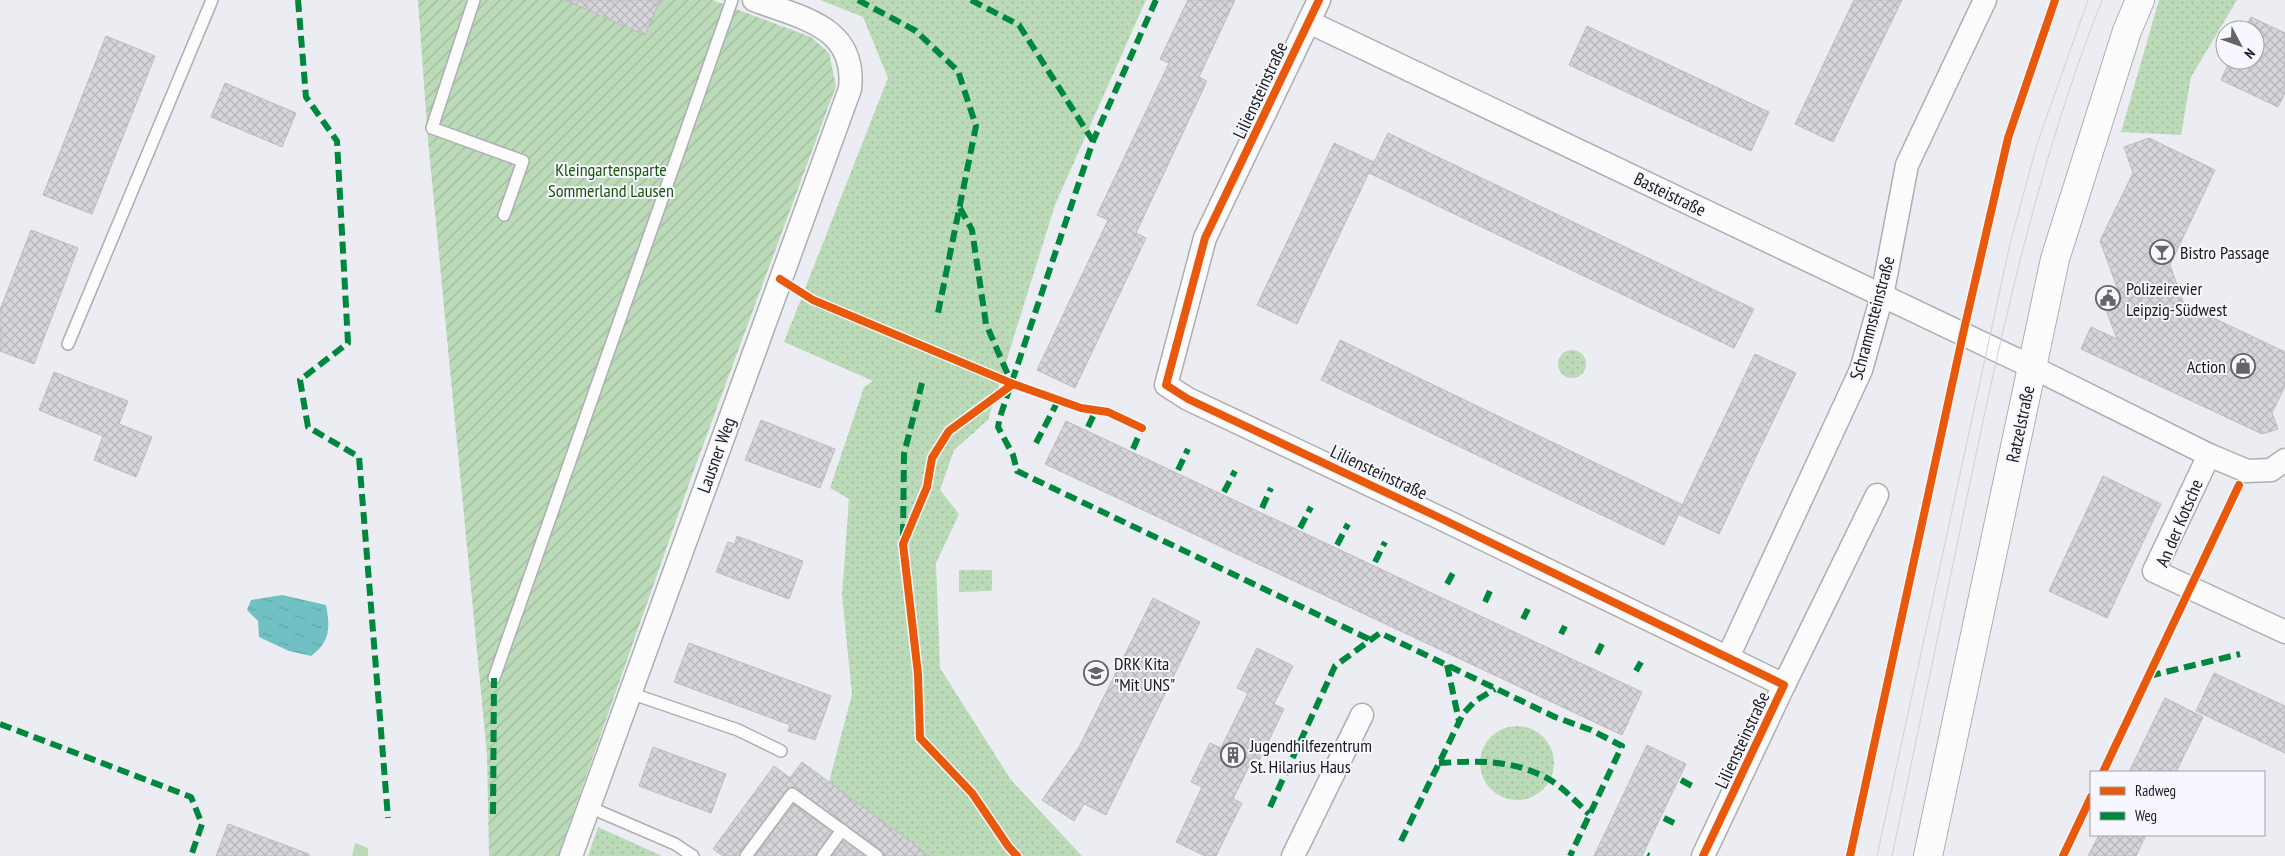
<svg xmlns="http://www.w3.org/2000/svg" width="2285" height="856" viewBox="0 0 2285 856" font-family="'PT Sans Narrow',sans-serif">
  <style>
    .grass { fill: #bbdab8 }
    .park { fill: url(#park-dots) }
    .garden { fill: url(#garden-furrows) }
    .water { fill: url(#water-ripples) }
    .building { fill: url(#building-cross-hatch); stroke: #bcbcc0 }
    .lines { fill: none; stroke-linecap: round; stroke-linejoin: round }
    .lane-casing { stroke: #adaeb2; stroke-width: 14 }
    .street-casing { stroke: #adaeb2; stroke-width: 25 }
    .secondary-casing { stroke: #adaeb2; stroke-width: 30 }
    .lane { stroke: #fcfcfd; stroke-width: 11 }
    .street { stroke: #fcfcfd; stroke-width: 22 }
    .secondary { stroke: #fcfcfd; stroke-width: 28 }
    .tram { stroke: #d0d0d2; stroke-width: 1 }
    .quiet { stroke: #00873e; stroke-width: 6; stroke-dasharray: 12 6; stroke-linecap: butt }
    .cycleway-casing { stroke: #f7f8ff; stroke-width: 11 }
    .cycleway { stroke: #e8590c; stroke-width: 8 }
    .labels { text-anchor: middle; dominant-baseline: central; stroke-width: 4; stroke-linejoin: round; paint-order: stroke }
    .street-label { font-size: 18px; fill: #1a1b1e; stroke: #f7f8ff }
    .park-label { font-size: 18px; fill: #185607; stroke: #f7f8ff }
    .poi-label { font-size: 18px; fill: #1a1b1e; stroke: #f7f8ff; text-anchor: start }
  </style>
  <defs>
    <pattern id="park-dots" width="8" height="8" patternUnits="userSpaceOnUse" patternTransform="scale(1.25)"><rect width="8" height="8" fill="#bbdab8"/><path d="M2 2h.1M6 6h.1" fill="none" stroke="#a0ba9e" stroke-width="1.8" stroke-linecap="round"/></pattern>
    <pattern id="garden-furrows" width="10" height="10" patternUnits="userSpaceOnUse" patternTransform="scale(1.25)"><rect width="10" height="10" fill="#bbdab8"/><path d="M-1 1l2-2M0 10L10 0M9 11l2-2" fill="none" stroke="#a0ba9e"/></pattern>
    <pattern id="water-ripples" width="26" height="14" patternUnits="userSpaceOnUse" patternTransform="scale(1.25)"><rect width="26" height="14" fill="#71c0c3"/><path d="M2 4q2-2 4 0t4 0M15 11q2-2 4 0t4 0" fill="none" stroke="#61a4a7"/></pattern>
    <pattern id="building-cross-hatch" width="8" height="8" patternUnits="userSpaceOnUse" patternTransform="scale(1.25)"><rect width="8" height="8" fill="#d6d6da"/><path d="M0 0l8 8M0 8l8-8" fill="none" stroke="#b7b7bb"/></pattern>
  </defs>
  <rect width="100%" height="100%" fill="#ecedf3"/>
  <path class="grass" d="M355 843 368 848V856H352Z"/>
  <g class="park">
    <path d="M820 0H1146L1055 205 988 420 954 450 940 490 959 514 936 563 940 668 1011 780 1082 856H914L919 848 829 782 852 694 842 595 849 499 830 488 864 387 873 381 784 342 888 78 863 17Z"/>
    <path d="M2159 0H2237L2191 77 2181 135 2121 132Z"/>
    <circle cx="1572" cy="364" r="14"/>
    <path d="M959 570H992V591L959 592Z"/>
    <circle cx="1517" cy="763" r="37"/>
    <path d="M598 827 662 856H588Z"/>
  </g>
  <path class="garden" d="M418 0H712L811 37 829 53 836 86 695 467 558 856H489L487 755 428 140Z"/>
  <path class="water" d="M282 595 326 605C330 627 331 641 311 656L289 651 259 637 258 621 247 610 251 600Z"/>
  <g class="building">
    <path d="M565 0H660L645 35Z"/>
    <path d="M1188 0H1235L1199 77 1207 81 1136 233 1146 238 1075 388 1037 370 1108 220 1097 215 1169 63 1160 59Z"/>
    <path d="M1854 0H1902L1833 142 1795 124Z"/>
    <path d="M2251 17 2285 33V93L2278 107 2221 80 2230 60H2255V30H2244Z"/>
    <path d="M1587 26 1769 112 1751 151 1569 65Z"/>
    <path d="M106 36 155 56 92 214 43 195Z"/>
    <path d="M225 83 296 113 282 147 211 117Z"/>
    <path d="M1388 133 1754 309 1734 348 1369 173Z"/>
    <path d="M2149 138 2215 170 2170 265 2184 304 2285 352V386L2272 413 2278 429 2262 434 2081 349 2091 327 2117 339 2101 296 2118 290 2100 241 2133 173 2124 147Z"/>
    <path d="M1334 143 1374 162 1297 324 1257 305Z"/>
    <path d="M31 230 78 248 34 364 0 351V310Z"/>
    <path d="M1340 340 1683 505 1664 545 1321 380Z"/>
    <path d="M1755 354 1796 373 1719 534 1678 514Z"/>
    <path d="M54 372 128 401 119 424 152 437 136 477 94 460 103 436 39 410Z"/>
    <path d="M761 420 835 449 820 488 745 460Z"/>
    <path d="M1066 421 1642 692 1622 735 1045 464Z"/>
    <path d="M2103 476 2161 504 2107 618 2049 591Z"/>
    <path d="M737 536 803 561 789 599 716 572 728 542 735 544Z"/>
    <path d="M1153 598 1200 622 1106 815 1084 804 1074 821 1042 800 1079 747Z"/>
    <path d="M689 643 831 696 815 740 788 731 790 725 674 682Z"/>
    <path d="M1257 648 1293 666 1274 704 1284 709 1257 765 1251 762 1233 799 1242 803 1216 856H1205L1176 842 1202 787 1191 782 1210 743 1221 748 1248 693 1237 688Z"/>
    <path d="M2214 673 2285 706V753L2196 711Z"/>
    <path d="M2165 698 2203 717 2176 772H2129Z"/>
    <path d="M1647 745 1686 764 1642 856H1594Z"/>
    <path d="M653 747 726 774 711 813 639 786Z"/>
    <path d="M802 762 829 782 930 856H884L881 850 792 787 786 790 739 856H723L713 849 774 766 790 778Z"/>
    <path d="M794 804 831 832 816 856H755Z"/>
    <path d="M228 824 309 854V856H216Z"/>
    <path d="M2099 835H2146L2136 856H2088Z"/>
    <path d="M843 841 864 856H832Z"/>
  </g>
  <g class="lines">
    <defs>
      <g id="lane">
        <path d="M474 0 432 128 523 161 504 215"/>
        <path d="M68 344 212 0"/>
        <path d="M494 678 732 0"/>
        <path d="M630 693 738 730 781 751"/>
        <path d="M589 807 675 844 693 856"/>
        <path d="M746 856 792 794 877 856"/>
        <path d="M823 856 842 830"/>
      </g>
      <g id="street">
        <path d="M1319 0 1205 238 1166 385 1188 399 1438 517 1784 685 1703 856"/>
        <path d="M1309 22 2032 367 2209 455 2154 571 2285 632"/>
        <path d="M2209 455 2247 471 2271 470 2285 460"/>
        <path d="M1728 657 1861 370 1882 296 1907 165 1985 0"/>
        <path d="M1784 685 1877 495"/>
        <path d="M571 856 850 89C857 26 801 18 754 0"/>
        <path d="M1293 856 1362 715"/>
      </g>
      <path id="secondary" d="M1928 856 2055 259 2127 31 2140 0"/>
    </defs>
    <use href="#lane" class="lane-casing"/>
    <use href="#street" class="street-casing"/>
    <use href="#secondary" class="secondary-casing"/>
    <use href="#lane" class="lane"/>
    <use href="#street" class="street"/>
    <use href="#secondary" class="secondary"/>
    <g class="tram">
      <path d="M1877 856 2010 244 2037 144 2088 0"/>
      <path d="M1892 856C1918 730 1945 604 1971 478 2005 316 2041 154 2102 0"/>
    </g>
    <g class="quiet">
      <path d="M298 0 306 97 337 141 348 343 300 380 308 427 359 457 388 818"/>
      <path d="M858 0 916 31 958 71 976 126 938 313"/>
      <path d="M971 0 1019 25 1093 141"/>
      <path d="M1156 0 1093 141 1000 417 998 427 1013 455 1017 471 1371 640"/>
      <path d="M960 208 972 230 986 324 1012 384"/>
      <path d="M1088 427 1097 408"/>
      <path d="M1036 443 1059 399"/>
      <path d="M1133 449 1142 428 1139 426"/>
      <path d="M1178 470 1188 449"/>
      <path d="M1224 492 1235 471"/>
      <path d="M1262 508 1271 488"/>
      <path d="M1300 528 1311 507"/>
      <path d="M903 536 904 454 922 383"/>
      <path d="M1337 545 1348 524"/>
      <path d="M1375 562 1385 542"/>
      <path d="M1447 584 1453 573"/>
      <path d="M1485 602 1490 591"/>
      <path d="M1523 619 1528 609"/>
      <path d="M1561 634 1565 626"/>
      <path d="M1597 654 1602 644"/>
      <path d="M1447 665 1459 721"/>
      <path d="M1636 671 1641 662"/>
      <path d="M2149 676 2240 654"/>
      <path d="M0 724 191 797 202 824 191 856"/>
      <path d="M1439 763C1477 761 1509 759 1545 777 1561 785 1576 802 1589 814"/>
      <path d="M1681 780 1692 786"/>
      <path d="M1270 807 1335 666 1380 633 1555 717 1591 730 1622 746 1570 856"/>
      <path d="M493 814 494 678"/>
      <path d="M1664 818 1674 823"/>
      <path d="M1401 841 1463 714 1475 701 1495 689"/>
      <path d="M1647 855 1649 856"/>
    </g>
    <defs>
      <g id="cycleway">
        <path d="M1319 0 1205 238 1166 385 1188 399 1438 517 1784 685 1703 856"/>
        <path d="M780 279 813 300 1013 384 1081 408 1108 412 1142 428"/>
        <path d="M1013 384 949 431 932 458 927 487 903 544 918 674 920 738 972 793 1008 846 1017 856"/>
        <path d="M2103 772 2239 485"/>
        <path d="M1850 856 1963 334 2008 138 2055 0"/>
        <path d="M2063 856 2091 797"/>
      </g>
    </defs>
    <use href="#cycleway" class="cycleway-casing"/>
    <use href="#cycleway" class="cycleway"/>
  </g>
  <defs>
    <symbol id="bar-ring" viewBox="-11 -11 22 22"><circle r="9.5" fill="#f7f8ff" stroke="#646469" stroke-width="1.5"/><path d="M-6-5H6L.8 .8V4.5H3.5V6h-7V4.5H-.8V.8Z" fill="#646469"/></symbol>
    <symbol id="civic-ring" viewBox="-11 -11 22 22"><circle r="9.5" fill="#f7f8ff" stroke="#646469" stroke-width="1.5"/><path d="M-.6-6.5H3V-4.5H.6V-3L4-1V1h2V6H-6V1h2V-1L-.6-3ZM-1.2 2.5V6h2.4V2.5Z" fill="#646469"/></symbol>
    <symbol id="shop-ring" viewBox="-11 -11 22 22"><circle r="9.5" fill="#f7f8ff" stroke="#646469" stroke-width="1.5"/><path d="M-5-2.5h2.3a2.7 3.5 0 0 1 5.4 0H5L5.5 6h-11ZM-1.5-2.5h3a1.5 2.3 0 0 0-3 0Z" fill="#646469"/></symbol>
    <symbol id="school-ring" viewBox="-11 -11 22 22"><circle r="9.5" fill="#f7f8ff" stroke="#646469" stroke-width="1.5"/><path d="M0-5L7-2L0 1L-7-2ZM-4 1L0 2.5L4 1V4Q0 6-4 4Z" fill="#646469"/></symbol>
    <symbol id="building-ring" viewBox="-11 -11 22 22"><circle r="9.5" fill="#f7f8ff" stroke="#646469" stroke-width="1.5"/><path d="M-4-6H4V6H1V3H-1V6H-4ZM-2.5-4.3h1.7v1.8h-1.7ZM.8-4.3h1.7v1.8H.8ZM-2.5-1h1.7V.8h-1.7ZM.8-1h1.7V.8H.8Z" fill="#646469"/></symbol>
  </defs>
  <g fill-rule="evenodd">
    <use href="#bar-ring" x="2148" y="238" width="28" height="28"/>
    <use href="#civic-ring" x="2094" y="284" width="28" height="28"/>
    <use href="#shop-ring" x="2229" y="352" width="28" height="28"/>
    <use href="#school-ring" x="1082" y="659" width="28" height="28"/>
    <use href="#building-ring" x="1219" y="741" width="28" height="28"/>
  </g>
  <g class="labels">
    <g class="street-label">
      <text transform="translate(1260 90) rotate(-65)">Liliensteinstraße</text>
      <text transform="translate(1670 194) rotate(26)">Basteistraße</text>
      <text transform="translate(1872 318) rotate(-75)">Schrammsteinstraße</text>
      <text transform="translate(2020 424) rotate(-78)">Ratzelstraße</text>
      <text transform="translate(716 455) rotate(-70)">Lausner Weg</text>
      <text transform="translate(1379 472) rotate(25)">Liliensteinstraße</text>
      <text transform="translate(2179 523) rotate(-67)">An der Kotsche</text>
      <text transform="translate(1742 740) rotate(-65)">Liliensteinstraße</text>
    </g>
    <g class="park-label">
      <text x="611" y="169">Kleingartensparte<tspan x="611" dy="21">Sommerland Lausen</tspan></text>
    </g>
    <g class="poi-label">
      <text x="2180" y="252">Bistro Passage</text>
      <text x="2126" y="288">Polizeirevier<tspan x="2126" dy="21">Leipzig-Südwest</tspan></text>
      <text x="2226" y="366" text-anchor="end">Action</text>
      <text x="1114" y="663">DRK Kita<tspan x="1114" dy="21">"Mit UNS"</tspan></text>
      <text x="1250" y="745">Jugendhilfezentrum<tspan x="1250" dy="21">St. Hilarius Haus</tspan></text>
    </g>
  </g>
  <rect x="2090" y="771" width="175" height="65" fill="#f7f8ff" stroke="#9fa0a5"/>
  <rect x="2100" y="787" width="25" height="8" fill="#e8590c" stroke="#9fa0a5"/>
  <text x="2135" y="796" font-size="15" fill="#1a1b1e">Radweg</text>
  <rect x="2100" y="812" width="25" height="8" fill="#00873e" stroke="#9fa0a5"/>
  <text x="2135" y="821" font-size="15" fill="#1a1b1e">Weg</text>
  <g transform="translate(2240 45) rotate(131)"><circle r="24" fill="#f7f8ff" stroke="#9fa0a5"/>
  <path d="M0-4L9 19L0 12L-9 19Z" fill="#646469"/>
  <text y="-8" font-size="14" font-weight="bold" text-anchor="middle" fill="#1a1b1e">N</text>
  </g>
</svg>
